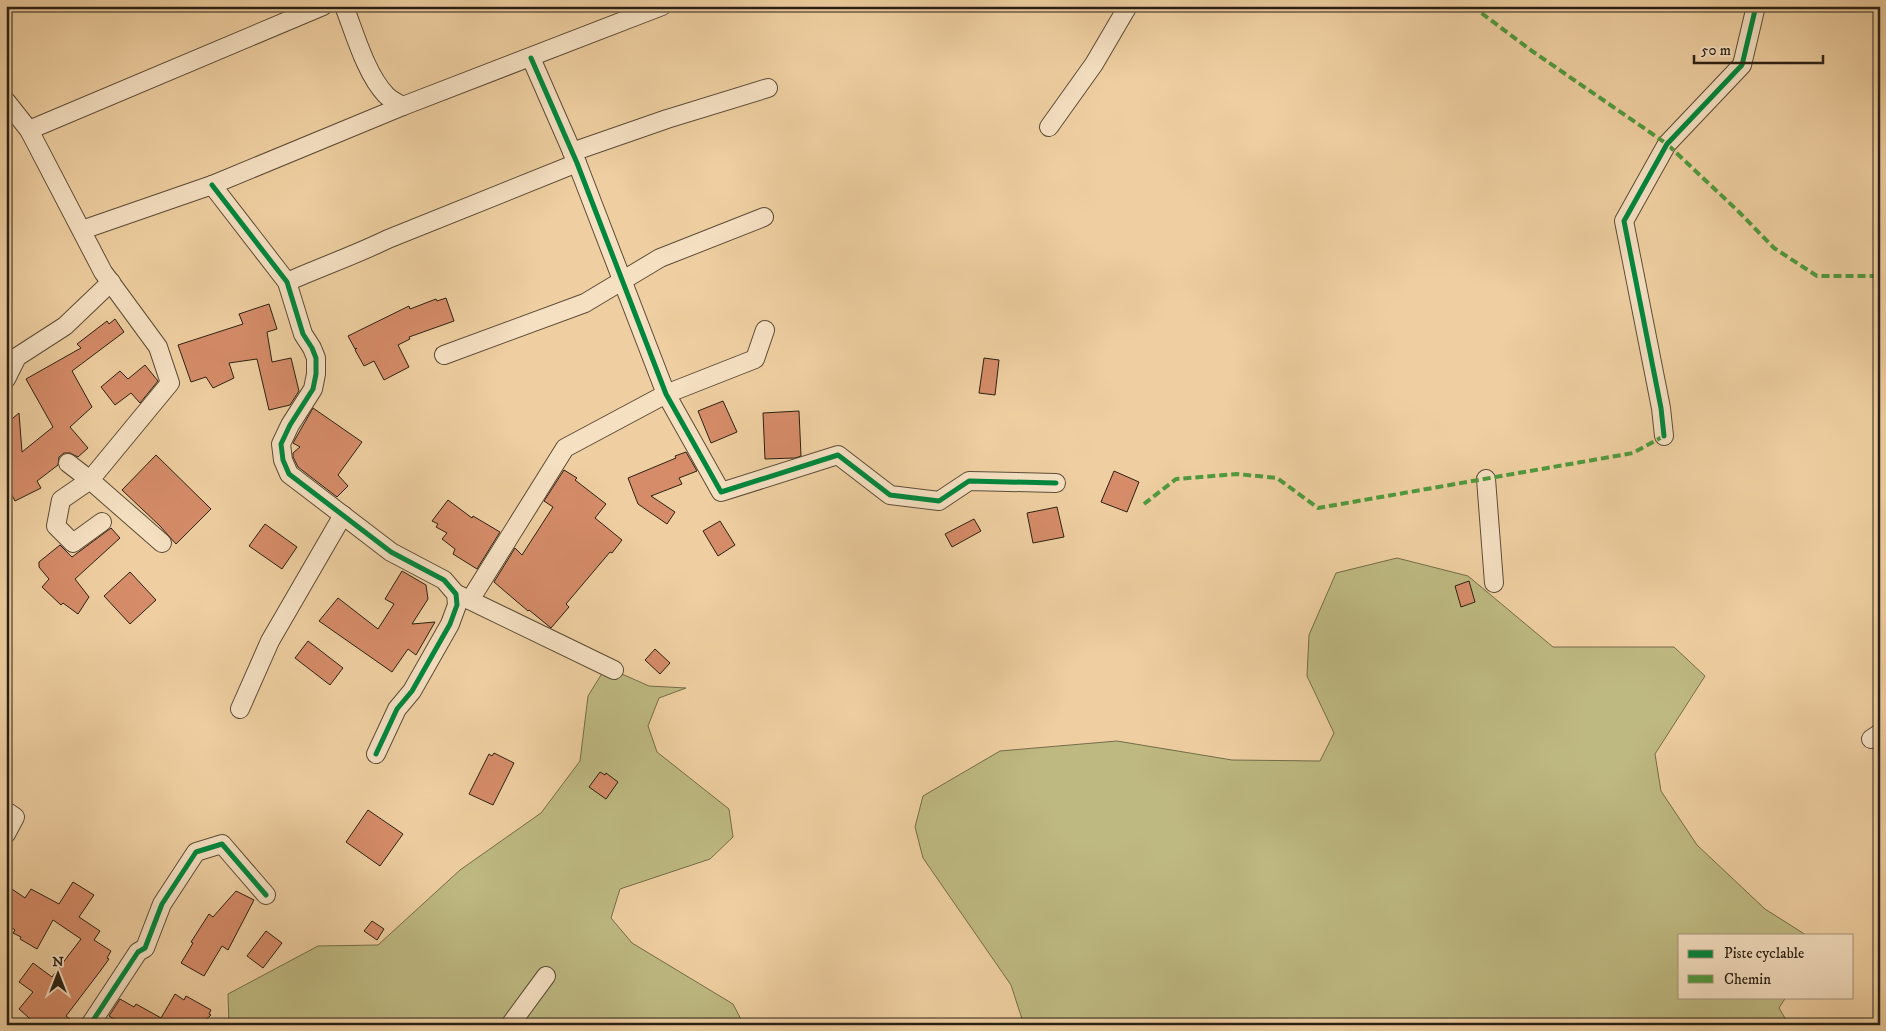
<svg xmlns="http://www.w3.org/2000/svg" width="1886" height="1031" viewBox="0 0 1886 1031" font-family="'IM FELL DW Pica',serif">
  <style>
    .green { fill: #beb981; stroke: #746c4a }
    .building { fill: #d68c69; stroke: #2a2014 }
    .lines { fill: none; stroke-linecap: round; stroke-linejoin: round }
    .minor-casing { stroke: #5b4c37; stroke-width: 20 }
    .minor { stroke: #f5e0c2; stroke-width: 18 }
    .quiet { stroke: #4f9a3d; stroke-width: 4; stroke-dasharray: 8 4; stroke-linecap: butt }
    .cycleway-casing { stroke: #f5e0c2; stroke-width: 8 }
    .cycleway { stroke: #00873e; stroke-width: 5 }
  </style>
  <rect width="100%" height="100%" fill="#efcfa1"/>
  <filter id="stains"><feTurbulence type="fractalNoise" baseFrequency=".004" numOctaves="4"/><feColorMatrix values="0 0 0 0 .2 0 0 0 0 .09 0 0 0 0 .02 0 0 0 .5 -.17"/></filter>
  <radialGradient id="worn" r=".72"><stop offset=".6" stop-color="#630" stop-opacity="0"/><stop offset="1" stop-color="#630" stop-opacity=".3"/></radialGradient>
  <g class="green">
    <path d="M1397 558 1468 576 1553 647H1674L1705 676 1655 754 1661 791 1697 845 1765 909 1806 935H1680V997H1786L1779 1008 1789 1025H1024L1011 985 923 858 915 827 923 796 1000 751 1117 741 1232 760 1320 761 1334 733 1307 676 1309 635 1336 573Z"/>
    <path d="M606 667 649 686 686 688 659 698 648 726 657 752 729 809 733 837 710 859 620 889 611 918 632 943 733 1004 744 1025H229L228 994 318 946 378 945 460 870 541 813 580 761 588 696Z"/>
  </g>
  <g class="building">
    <path d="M446 298 454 321 409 337 410 339 398 345 409 367 384 380 374 361 364 366 355 350 357 348 355 349 348 336 409 306 410 309 436 299 437 301Z"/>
    <path d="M269 304 277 329 267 332 272 362 291 358 299 391 290 405 269 410 257 359 229 363 234 378 213 388 206 377 191 382 178 345 243 324 239 314Z"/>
    <path d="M115 319 124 332 72 371 92 407 70 427 88 448 78 457 70 453H64L59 457 58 465 37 481 41 488 15 501 6 484V424L19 413 22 452 53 427 26 379 81 348 77 344 107 321 109 324Z"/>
    <path d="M984 358 999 360 995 395 979 393Z"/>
    <path d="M145 365 158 381 140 403 131 393 115 405 101 387 120 371 128 379Z"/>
    <path d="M723 401 737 432 711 443 698 411Z"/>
    <path d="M313 408 362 442 338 475 348 486 337 497 298 467 293 457V453L300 447 293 443Z"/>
    <path d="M799 411 801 456 795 458 765 459 763 413Z"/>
    <path d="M686 452 697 471 679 478 682 484 651 496 675 512 667 524 638 504 628 478 676 458 675 456Z"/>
    <path d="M156 455 211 509 176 544 160 526 122 490Z"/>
    <path d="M564 470 577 478 575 480 606 504 595 518 622 540 612 553 610 552 566 604 569 607 551 628 529 610 528 611 494 582 515 548 522 555 553 507 544 501Z"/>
    <path d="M1114 471 1139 482 1127 512 1101 502Z"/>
    <path d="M448 500 472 518 473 516 500 532 477 569 453 554 455 549 442 539 447 533 436 527 438 524 432 521Z"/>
    <path d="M1057 507 1064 537 1033 543 1027 513Z"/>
    <path d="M974 519 981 531 952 547 945 534Z"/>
    <path d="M720 521 735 545 718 556 703 531Z"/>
    <path d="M265 524 297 547 282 569 249 546Z"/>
    <path d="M111 528 120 538 75 579 89 597 78 614 63 603 61 605 42 587 49 579 39 567V562L60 545 72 557Z"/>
    <path d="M402 571 426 585 428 599 412 624 435 622 416 655 408 649 392 672 319 621 338 598 378 629 394 604 385 599Z"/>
    <path d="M130 572 156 600 130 624 104 596Z"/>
    <path d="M1469 581 1475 602 1461 607 1455 586Z"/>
    <path d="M308 641 343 668 330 685 295 658Z"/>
    <path d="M655 649 670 663 660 674 645 660Z"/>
    <path d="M494 753 514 763 493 805 469 794 489 754 492 756Z"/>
    <path d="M600 772 605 775 606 773 618 782 606 799 589 787Z"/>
    <path d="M368 810 403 834 380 866 346 842Z"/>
    <path d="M73 882 94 895 79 917 100 931 94 940 111 951 107 958 109 959 101 970 66 1016 78 1025H37L19 1009 33 992 19 982 33 963 52 977 81 939 53 920 37 949 20 939 21 937 13 933 15 930 9 926 11 923 6 920V885L25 898 31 889 59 904Z"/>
    <path d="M236 891 254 900 228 950 222 946 204 976 181 963 193 943 191 942 209 914 213 917Z"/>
    <path d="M372 921 384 929 377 940 364 931Z"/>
    <path d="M266 931 282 943 263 968 247 956Z"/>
    <path d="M175 994 184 1000 186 996 211 1010 209 1014 211 1015 200 1025H124L109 1016 120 999 134 1007 136 1004 161 1018Z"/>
  </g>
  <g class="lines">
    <defs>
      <g id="minor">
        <path d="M344 6C355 34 366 74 386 95 391 100 397 103 403 106"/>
        <path d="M531 58 577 163 666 394 721 492 838 455 890 495 939 501 969 481 1056 483"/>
        <path d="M6 101 29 130 103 272 158 347 170 383 90 480 61 500 56 526 73 543 102 522"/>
        <path d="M1049 127 1094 64 1128 6"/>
        <path d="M29 130 323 6"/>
        <path d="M572 152 667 119 768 88"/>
        <path d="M212 185 287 282 303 334 312 348 316 358V374L313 389 290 425 281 444 283 460 289 474 391 552 444 580 456 594 457 605 450 624 412 691 397 709 376 754"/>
        <path d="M82 230 212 185 403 106 662 6"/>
        <path d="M287 282C321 267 355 255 388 239L577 163"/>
        <path d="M444 355 585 303 660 258 764 217"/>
        <path d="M6 379 17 357 65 326 111 282"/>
        <path d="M1664 436 1661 408 1624 221 1667 144 1742 65 1756 6"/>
        <path d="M68 463 90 480 162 543"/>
        <path d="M1486 479 1494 583"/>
        <path d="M459 595 614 670"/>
        <path d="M470 600 565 448 666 394 755 359 765 330"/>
        <path d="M240 709 270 641 343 515"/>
        <path d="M1871 739 1880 733"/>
        <path d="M6 811 15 817 6 834"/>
        <path d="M90 1025 138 952 145 948 162 904 196 852 222 844 266 895"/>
        <path d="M510 1025 546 976"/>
      </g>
    </defs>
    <use href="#minor" class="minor-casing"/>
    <use href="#minor" class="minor"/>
    <g class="quiet">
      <path d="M1472 6 1532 51 1667 144 1739 212 1774 248 1817 276H1880"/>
      <path d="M1144 504 1176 479 1237 474 1277 478 1318 508 1633 453 1664 436"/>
    </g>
    <defs>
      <g id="cycleway">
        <path d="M531 58 577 163 666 394 721 492 838 455 890 495 939 501 969 481 1056 483"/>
        <path d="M212 185 287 282 303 334 312 348 316 358V374L313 389 290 425 281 444 283 460 289 474 391 552 444 580 456 594 457 605 450 624 412 691 397 709 376 754"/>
        <path d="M1664 436 1661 408 1624 221 1667 144 1742 65 1756 6"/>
        <path d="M90 1025 138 952 145 948 162 904 196 852 222 844 266 895"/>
      </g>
    </defs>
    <use href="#cycleway" class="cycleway-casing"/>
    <use href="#cycleway" class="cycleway"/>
  </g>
  <rect width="1886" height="1031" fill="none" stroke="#efcfa1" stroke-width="25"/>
  <rect x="8" y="8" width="1871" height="1016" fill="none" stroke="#2a2014" stroke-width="2.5"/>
  <rect x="12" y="12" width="1861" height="1006" fill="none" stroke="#2a2014"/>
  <rect x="1678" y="934" width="175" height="65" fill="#f5e0c2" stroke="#a4937c"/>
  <rect x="1688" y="950" width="25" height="8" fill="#00873e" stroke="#a4937c"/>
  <text x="1724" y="958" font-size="15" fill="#2a2014">Piste cyclable</text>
  <rect x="1688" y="975" width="25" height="8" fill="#4f9a3d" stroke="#a4937c"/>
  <text x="1724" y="984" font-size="15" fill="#2a2014">Chemin</text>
  <g transform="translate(58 974)" stroke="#f5e0c2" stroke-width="4" paint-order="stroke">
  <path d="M0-4L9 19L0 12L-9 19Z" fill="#2a2014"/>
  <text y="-8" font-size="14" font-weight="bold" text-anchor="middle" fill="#2a2014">N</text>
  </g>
  <path d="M1694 55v8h129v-8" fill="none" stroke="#2a2014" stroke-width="2.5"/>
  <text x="1701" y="55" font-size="15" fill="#2a2014" stroke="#f5e0c2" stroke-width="4" paint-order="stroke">50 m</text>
  <rect width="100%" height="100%" filter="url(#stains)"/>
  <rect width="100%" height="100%" fill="url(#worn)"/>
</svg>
